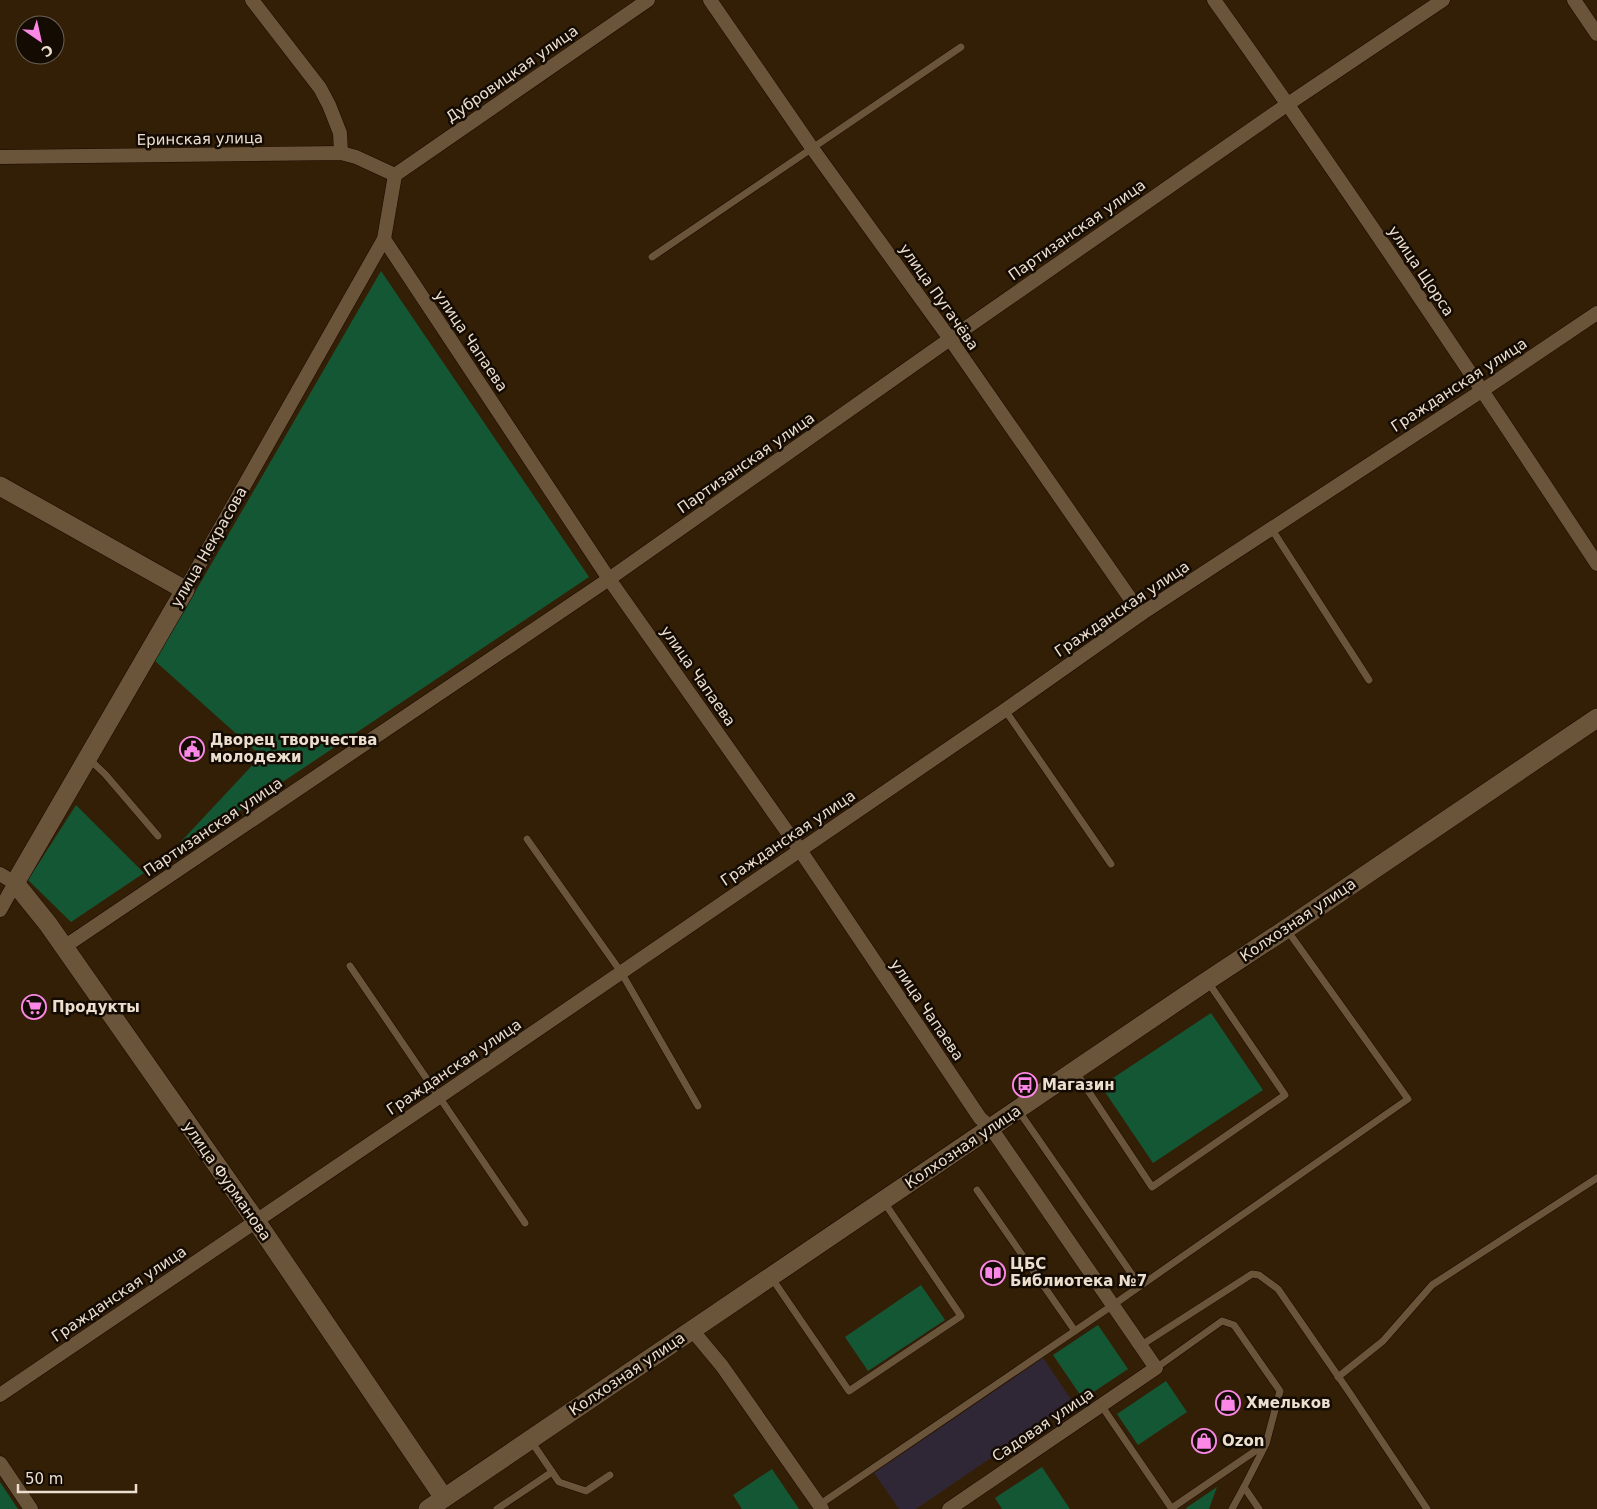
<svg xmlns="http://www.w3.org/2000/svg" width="1597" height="1509" viewBox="0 0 1597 1509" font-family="'DejaVu Sans',sans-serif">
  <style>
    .industrial { fill: #302736 }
    .green { fill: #145735 }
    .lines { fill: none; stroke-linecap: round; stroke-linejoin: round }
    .lane-casing { stroke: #1a0800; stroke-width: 8 }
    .street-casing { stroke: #1a0800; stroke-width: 15 }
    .secondary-casing { stroke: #1a0800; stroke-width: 20 }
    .lane { stroke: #6a543a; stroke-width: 7 }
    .street { stroke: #6a543a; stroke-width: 14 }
    .secondary { stroke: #6a543a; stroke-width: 19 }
    .labels { text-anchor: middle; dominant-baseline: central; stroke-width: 5; stroke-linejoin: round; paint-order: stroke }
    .street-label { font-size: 15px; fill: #ecdfd0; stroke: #140b03 }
    .poi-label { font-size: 15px; font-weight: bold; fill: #ecdfd0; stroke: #140b03; text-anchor: start }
  </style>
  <rect width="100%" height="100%" fill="#331f06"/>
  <path class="industrial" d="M1043 1358 1073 1402 916 1509H899L874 1473Z"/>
  <g class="green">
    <path d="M381 271 589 577 160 864 261 756 155 661Z"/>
    <path d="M76 805 144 873 71 922 28 880Z"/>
    <path d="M1211 1013 1263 1090 1153 1163 1101 1086Z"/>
    <path d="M921 1285 945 1320 868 1371 845 1337Z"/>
    <path d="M1098 1325 1128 1369 1083 1399 1053 1355Z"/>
    <path d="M1166 1381 1187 1412 1138 1445 1117 1414Z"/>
    <path d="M1042 1467 1070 1509H1002L995 1498Z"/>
    <path d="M772 1469 799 1509H742L733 1495Z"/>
    <path d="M0 1482 18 1509H0Z"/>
    <path d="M1217 1487 1209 1509H1187L1186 1508Z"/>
  </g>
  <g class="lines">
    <defs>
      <g id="lane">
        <path d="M652 257 961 47"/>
        <path d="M1271 528 1369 680"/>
        <path d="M1005 710 1111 864"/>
        <path d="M88 758 105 774 158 836"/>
        <path d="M527 839 621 972 698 1106"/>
        <path d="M350 966 525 1223"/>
        <path d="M1075 1071 1152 1187 1285 1095 1208 982"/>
        <path d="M1018 1110 1140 1286"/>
        <path d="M977 1190 1075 1331"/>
        <path d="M771 1277 849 1391 961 1316 884 1202"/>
        <path d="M1140 1346 1252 1274 1259 1275 1278 1289 1349 1392 1427 1509"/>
        <path d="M1156 1368 1222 1321 1234 1325 1280 1391 1266 1444 1244 1487 1259 1509"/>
        <path d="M1338 1377 1383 1341 1432 1285 1597 1178"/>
        <path d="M1101 1405 1172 1509"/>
        <path d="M531 1441 559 1482 586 1491 610 1475"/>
        <path d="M819 1505 1113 1305 1408 1099 1287 930"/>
        <path d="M1172 1508 1264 1445"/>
        <path d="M497 1509 552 1472"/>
        <path d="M1232 1509 1244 1487"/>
      </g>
      <g id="street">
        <path d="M252 0 320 88 329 105 340 133 341 153"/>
        <path d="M710 0 812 148 950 339 1141 614"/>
        <path d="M1214 0C1346 185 1472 374 1597 564"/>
        <path d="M1574 0 1597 34"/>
        <path d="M0 157 341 153 356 157 395 175"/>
        <path d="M395 175 648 0"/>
        <path d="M384 239 609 579 800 850 980 1118 991 1128 1156 1368 949 1509"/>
        <path d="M185 590 384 239 395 175"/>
        <path d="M0 874 15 883 0 910"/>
        <path d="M64 947 609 579 950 339 1288 104 1443 0"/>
        <path d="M692 1330 722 1366 822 1509"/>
        <path d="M0 1395 439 1097 1005 710 1141 614 1483 390 1597 313"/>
        <path d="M0 1463 31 1509"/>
      </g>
      <g id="secondary">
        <path d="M0 486 185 590 15 883 48 924 256 1221 444 1498"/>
        <path d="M428 1509 1207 981 1286 929 1597 718"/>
      </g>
    </defs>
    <use href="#lane" class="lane-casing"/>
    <use href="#street" class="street-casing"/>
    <use href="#secondary" class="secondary-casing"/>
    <use href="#lane" class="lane"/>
    <use href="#street" class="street"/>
    <use href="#secondary" class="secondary"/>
  </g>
  <defs>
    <symbol id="civic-ring" viewBox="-11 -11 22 22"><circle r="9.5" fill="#140b03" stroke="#fb87e6" stroke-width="1.5"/><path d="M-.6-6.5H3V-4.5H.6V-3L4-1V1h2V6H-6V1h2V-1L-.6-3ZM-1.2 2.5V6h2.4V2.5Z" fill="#fb87e6"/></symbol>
    <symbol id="supermarket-ring" viewBox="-11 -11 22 22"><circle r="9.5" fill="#140b03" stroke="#fb87e6" stroke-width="1.5"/><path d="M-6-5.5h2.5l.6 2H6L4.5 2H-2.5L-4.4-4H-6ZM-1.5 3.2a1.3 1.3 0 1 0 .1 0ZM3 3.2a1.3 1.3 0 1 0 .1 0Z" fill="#fb87e6"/></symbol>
    <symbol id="bus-ring" viewBox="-11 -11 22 22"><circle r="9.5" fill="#140b03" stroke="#fb87e6" stroke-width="1.5"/><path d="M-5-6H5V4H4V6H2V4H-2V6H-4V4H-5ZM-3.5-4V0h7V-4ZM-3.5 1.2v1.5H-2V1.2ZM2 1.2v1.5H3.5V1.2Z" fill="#fb87e6"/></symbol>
    <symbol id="library-ring" viewBox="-11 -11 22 22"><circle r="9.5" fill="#140b03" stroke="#fb87e6" stroke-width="1.5"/><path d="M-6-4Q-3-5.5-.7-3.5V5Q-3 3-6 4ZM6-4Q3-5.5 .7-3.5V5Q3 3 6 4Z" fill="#fb87e6"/></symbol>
    <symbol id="shop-ring" viewBox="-11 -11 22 22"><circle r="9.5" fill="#140b03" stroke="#fb87e6" stroke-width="1.5"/><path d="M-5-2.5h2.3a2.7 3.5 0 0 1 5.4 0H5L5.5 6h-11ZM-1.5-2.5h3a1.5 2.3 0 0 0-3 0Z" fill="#fb87e6"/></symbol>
  </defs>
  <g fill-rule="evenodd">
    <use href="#civic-ring" x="178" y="735" width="28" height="28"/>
    <use href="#supermarket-ring" x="20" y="993" width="28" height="28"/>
    <use href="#bus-ring" x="1011" y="1071" width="28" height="28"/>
    <use href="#library-ring" x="979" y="1259" width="28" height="28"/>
    <use href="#shop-ring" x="1214" y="1389" width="28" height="28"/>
    <use href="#shop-ring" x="1190" y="1427" width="28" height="28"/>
  </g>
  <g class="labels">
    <g class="street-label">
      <text transform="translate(512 74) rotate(-35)">Дубровицкая улица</text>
      <text transform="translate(200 139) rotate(-1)">Еринская улица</text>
      <text transform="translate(1077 230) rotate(-35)">Партизанская улица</text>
      <text transform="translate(1421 271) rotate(56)">улица Щорса</text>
      <text transform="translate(939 297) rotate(55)">улица Пугачёва</text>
      <text transform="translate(471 341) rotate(56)">улица Чапаева</text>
      <text transform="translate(1459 385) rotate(-33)">Гражданская улица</text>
      <text transform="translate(746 463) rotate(-35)">Партизанская улица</text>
      <text transform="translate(209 547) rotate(-60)">улица Некрасова</text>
      <text transform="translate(1122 609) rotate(-34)">Гражданская улица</text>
      <text transform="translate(698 676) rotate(55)">улица Чапаева</text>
      <text transform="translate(213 827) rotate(-34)">Партизанская улица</text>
      <text transform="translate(788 838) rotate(-34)">Гражданская улица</text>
      <text transform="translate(1298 920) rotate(-34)">Колхозная улица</text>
      <text transform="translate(927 1010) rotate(56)">улица Чапаева</text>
      <text transform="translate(454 1067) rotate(-34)">Гражданская улица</text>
      <text transform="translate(963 1147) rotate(-34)">Колхозная улица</text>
      <text transform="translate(227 1181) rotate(55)">улица Фурманова</text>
      <text transform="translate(119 1294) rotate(-34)">Гражданская улица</text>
      <text transform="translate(627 1374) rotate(-34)">Колхозная улица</text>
      <text transform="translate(1043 1425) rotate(-34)">Садовая улица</text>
    </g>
    <g class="poi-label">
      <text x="210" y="740">Дворец творчества<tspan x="210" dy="17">молодежи</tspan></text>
      <text x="52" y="1007">Продукты</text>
      <text x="1042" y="1085">Магазин</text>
      <text x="1010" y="1264">ЦБС<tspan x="1010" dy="17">Библиотека №7</tspan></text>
      <text x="1246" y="1403">Хмельков</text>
      <text x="1222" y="1441">Ozon</text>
    </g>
  </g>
  <g transform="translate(40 40) rotate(146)"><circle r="24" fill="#140b03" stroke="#6a6055"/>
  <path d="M0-4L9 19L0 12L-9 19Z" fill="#fb87e6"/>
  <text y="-8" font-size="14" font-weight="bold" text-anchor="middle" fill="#ecdfd0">С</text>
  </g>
  <path d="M18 1484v8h118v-8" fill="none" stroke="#ecdfd0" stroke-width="2.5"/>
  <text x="25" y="1484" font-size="15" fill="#ecdfd0" stroke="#140b03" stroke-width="4" paint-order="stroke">50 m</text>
</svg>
